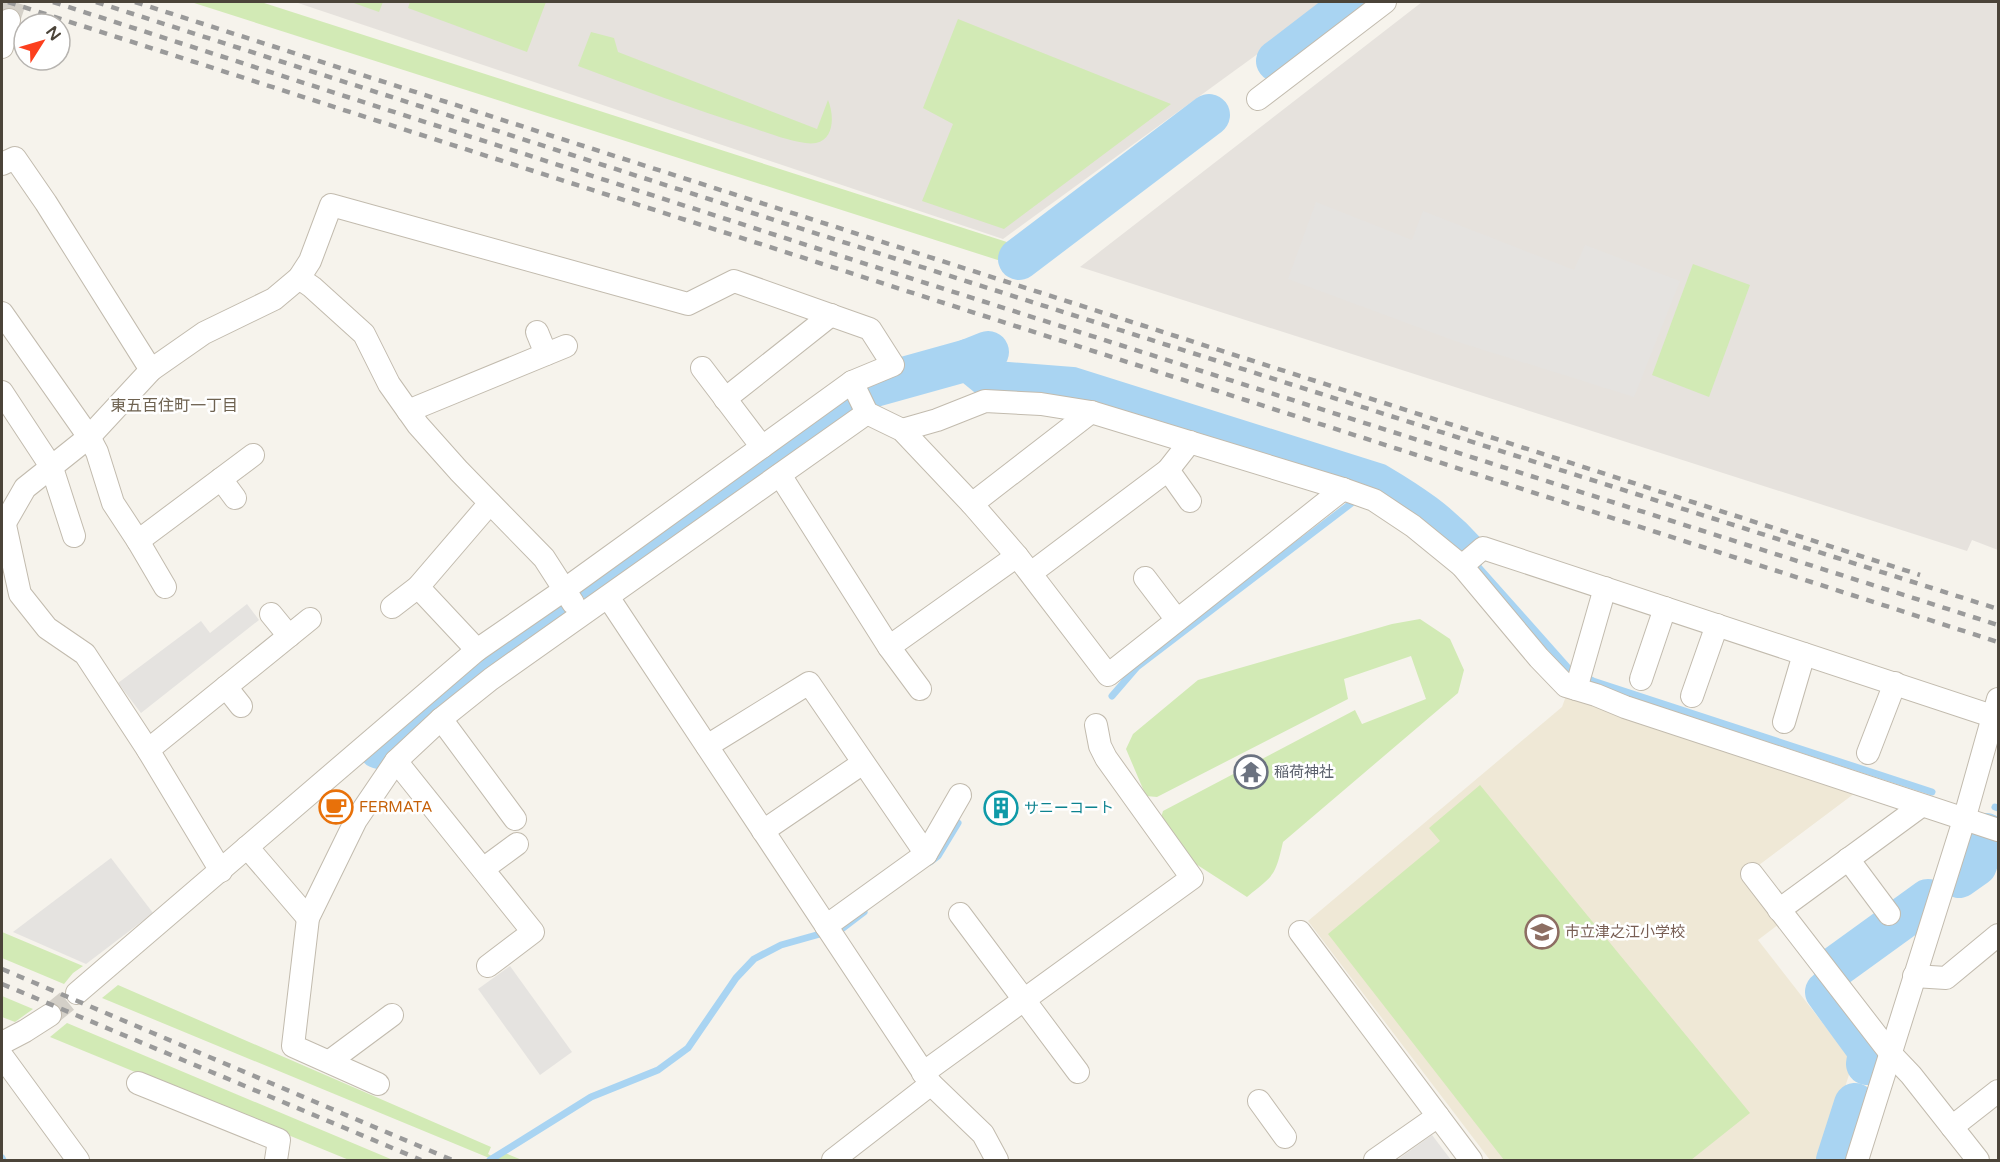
<svg xmlns="http://www.w3.org/2000/svg" width="2000" height="1162" viewBox="0 0 2000 1162" font-family="'Varela Round','Noto Sans JP',sans-serif">
  <style>
    .industrial { fill: #e6e2dd }
    .education { fill: #efe8d6 }
    .green { fill: #d2eab5 }
    .parking { fill: #e5e3e0 }
    .lines { fill: none; stroke-linecap: round; stroke-linejoin: round }
    .stream { stroke: #a9d4f2; stroke-width: 7 }
    .river { stroke: #a9d4f2; stroke-width: 42 }
    .street-tunnel { stroke: #d4d0c8; stroke-width: 22; stroke-dasharray: 22 11; stroke-linecap: butt }
    .street-casing { stroke: #c2bbae; stroke-width: 24 }
    .street { stroke: #fff; stroke-width: 22 }
    .rail { stroke: #9a9a9a; stroke-width: 4.5; stroke-dasharray: 8 8; stroke-linecap: butt }
    .labels { text-anchor: middle; dominant-baseline: central; stroke-width: 5; stroke-linejoin: round; paint-order: stroke }
    .worship-label { font-size: 15px; fill: #5b616d; stroke: #fff; text-anchor: start }
    .food-label { font-size: 15px; fill: #c56008; stroke: #fff; text-anchor: start }
    .culture-label { font-size: 15px; fill: #0d838f; stroke: #fff; text-anchor: start }
    .education-label { font-size: 15px; fill: #785e54; stroke: #fff; text-anchor: start }
    .neighbourhood-label { font-size: 16px; fill: #6e6250; stroke: #fff }
  </style>
  <rect width="100%" height="100%" fill="#f6f3ec"/>
  <g class="industrial">
    <path d="M295 2H1329L1003 239Z"/>
    <path d="M1422 2H1998V466L1997 467 1998 471V550L1972 540 1967 551 1080 267Z"/>
  </g>
  <path class="education" d="M1566 696 1855 793 1743 877 1779 924 1758 940 1853 1062 1822 1160H1490L1308 921 1562 707Z"/>
  <g class="green">
    <path d="M191 2H261L1010 243 1004 262Z"/>
    <path d="M351 2H383L379 12Z"/>
    <path d="M410 2H546L527 52 408 8Z"/>
    <path d="M958 19 1171 104 1004 229 922 201 953 124 923 108Z"/>
    <path d="M591 32 614 38 618 52 817 129 828 100C834 114 835 139 816 143 801 146 768 133 753 128 694 109 636 88 578 66Z"/>
    <path d="M1693 264 1750 285 1709 397 1652 375Z"/>
    <path d="M1420 619 1450 639 1464 670 1458 693 1283 842C1275 877 1274 875 1247 897L1185 857 1160 821 1163 811 1355 710 1362 724 1426 699 1411 656 1344 679 1348 699 1157 797 1146 796 1126 749 1133 734 1198 680 1392 624Z"/>
    <path d="M1480 785 1750 1113 1691 1160H1504L1328 934 1440 841 1429 828Z"/>
    <path d="M2 932 83 966 73 973 64 984 2 958Z"/>
    <path d="M118 985 491 1147 488 1154 497 1159 505 1153 522 1160H494L102 998Z"/>
    <path d="M2 996 33 1009 15 1022 2 1017Z"/>
    <path d="M67 1023 393 1160H349L50 1037Z"/>
  </g>
  <g class="parking">
    <path d="M1316 202 1412 240 1423 211 1574 270 1585 245 1680 281 1634 397 1455 341 1288 279Z"/>
    <path d="M247 604 259 620 141 713 118 683 201 621 210 633Z"/>
    <path d="M111 858 153 913 86 964 13 932Z"/>
    <path d="M510 966 572 1052 540 1075 478 989Z"/>
    <path d="M1432 1135 1451 1160H1397Z"/>
  </g>
  <g class="lines">
    <g class="stream">
      <path d="M1473 561 1570 670 1593 681 1932 792"/>
      <path d="M1112 696 1137 667 1353 502"/>
      <path d="M1995 807 1998 808"/>
      <path d="M930 862 938 856 958 823"/>
      <path d="M843 928 864 912"/>
      <path d="M2 1158 3 1160"/>
      <path d="M490 1160 591 1097 658 1070 688 1048 736 978 754 959 781 945 820 934"/>
    </g>
    <g class="river">
      <path d="M1277 61 1354 2"/>
      <path d="M1019 259 1209 115"/>
      <path d="M968 360 995 382 1072 388 1377 484C1411 504 1439 523 1465 552"/>
      <path d="M596 581 848 399 871 387 968 360 988 352"/>
      <path d="M379 748 478 665 560 606"/>
      <path d="M1959 877 1976 865 1986 834"/>
      <path d="M1834 968 1928 900"/>
      <path d="M1826 992 1869 1051 1867 1064"/>
      <path d="M1837 1160 1855 1104"/>
    </g>
    <g class="street-tunnel">
      <path d="M9 20 15 2"/>
      <path d="M50 1015 77 993"/>
    </g>
    <defs>
      <g id="street">
        <path d="M2 47 9 20"/>
        <path d="M1258 99 1385 2"/>
        <path d="M2 164 15 158 46 203 151 370"/>
        <path d="M2 313 89 437 97 452 113 503 138 541 165 587"/>
        <path d="M537 332 546 354"/>
        <path d="M702 368 762 447"/>
        <path d="M852 382 867 413 902 430 972 504 1017 556 1108 675 1343 489"/>
        <path d="M2 392 52 468 74 536"/>
        <path d="M725 399 831 315"/>
        <path d="M408 411 566 346"/>
        <path d="M902 430 937 420 985 401 1041 404 1091 412 1343 489 1374 500 1413 526 1462 566 1539 658 1566 686 1596 695 1625 707 1998 830"/>
        <path d="M1168 470 1190 501"/>
        <path d="M780 475 889 647 920 689"/>
        <path d="M221 479 235 498"/>
        <path d="M972 504 1091 412"/>
        <path d="M5 525 20 594 47 628 85 654 148 750 221 871"/>
        <path d="M2 528 25 488 89 437 151 370 204 333 274 299 299 278 312 287 364 334 389 384 418 425 459 471 544 558 573 603"/>
        <path d="M138 541 253 455"/>
        <path d="M1462 566 1483 548 1998 718"/>
        <path d="M1031 573 1168 470 1190 442"/>
        <path d="M1145 578 1177 620"/>
        <path d="M418 587 477 650"/>
        <path d="M608 597 931 1084 983 1134 997 1160"/>
        <path d="M392 607 418 587 490 503"/>
        <path d="M271 614 289 636"/>
        <path d="M889 647 1017 556"/>
        <path d="M1641 679 1665 608"/>
        <path d="M226 687 241 706"/>
        <path d="M1576 689 1605 588"/>
        <path d="M1692 696 1717 625"/>
        <path d="M441 719 515 819"/>
        <path d="M1784 722 1804 654"/>
        <path d="M707 746 809 683 926 854"/>
        <path d="M148 750 310 619"/>
        <path d="M1868 753 1895 683"/>
        <path d="M396 761 533 932 488 966"/>
        <path d="M763 831 863 763"/>
        <path d="M247 847 308 918"/>
        <path d="M1848 859 1889 914"/>
        <path d="M483 869 517 844"/>
        <path d="M1752 874 1891 1054 1911 1075 1978 1160"/>
        <path d="M1779 910 1921 806"/>
        <path d="M960 914 1078 1072"/>
        <path d="M826 926 926 854 960 795"/>
        <path d="M1300 932 1471 1160"/>
        <path d="M1914 976 1946 978 1998 935"/>
        <path d="M77 993 477 650 564 590 852 382 893 365 870 329 734 281 688 304 331 205 310 261 299 278"/>
        <path d="M2 1043 25 1031 50 1015"/>
        <path d="M2 1056 78 1160"/>
        <path d="M330 1061 392 1015"/>
        <path d="M923 1073 1192 878 1106 758 1100 746 1096 725"/>
        <path d="M138 1083 279 1140 276 1160"/>
        <path d="M378 1084 293 1046 308 918 356 820 396 761 441 719 491 679 867 413"/>
        <path d="M1259 1101 1285 1137"/>
        <path d="M1952 1127 1998 1091"/>
        <path d="M833 1160 931 1084"/>
        <path d="M1375 1160 1438 1116"/>
        <path d="M1857 1160 1964 820 1998 699"/>
      </g>
    </defs>
    <use href="#street" class="street-casing"/>
    <use href="#street" class="street"/>
    <g class="rail">
      <path d="M8 2 1998 642"/>
      <path d="M53 2 819 249 1998 625"/>
      <path d="M96 2 821 235 1998 609"/>
      <path d="M135 2 1920 575"/>
      <path d="M2 969 452 1160"/>
      <path d="M2 984 421 1160"/>
    </g>
  </g>
  <defs>
    <symbol id="temple-ring" viewBox="-11 -11 22 22"><circle r="9.5" fill="#fff" stroke="#6b7280" stroke-width="1.5"/><path d="M0-6L5-2H3V0L6.5 2.5H4V6H1.5V3h-3V6H-4V2.5H-6.5L-3 0V-2H-5Z" fill="#6b7280"/></symbol>
    <symbol id="cafe-ring" viewBox="-11 -11 22 22"><circle r="9.5" fill="#fff" stroke="#e8710a" stroke-width="1.5"/><path d="M-5.5-4.5H6V0H3Q3 3.5 0 3.5H-2.5Q-5.5 3.5-5.5 0ZM3-3.2v2h1.7v-2ZM-6 4.5H4V6H-6Z" fill="#e8710a"/></symbol>
    <symbol id="building-ring" viewBox="-11 -11 22 22"><circle r="9.5" fill="#fff" stroke="#0f9aa8" stroke-width="1.5"/><path d="M-4-6H4V6H1V3H-1V6H-4ZM-2.5-4.3h1.7v1.8h-1.7ZM.8-4.3h1.7v1.8H.8ZM-2.5-1h1.7V.8h-1.7ZM.8-1h1.7V.8H.8Z" fill="#0f9aa8"/></symbol>
    <symbol id="school-ring" viewBox="-11 -11 22 22"><circle r="9.5" fill="#fff" stroke="#8d6e63" stroke-width="1.5"/><path d="M0-5L7-2L0 1L-7-2ZM-4 1L0 2.5L4 1V4Q0 6-4 4Z" fill="#8d6e63"/></symbol>
  </defs>
  <g fill-rule="evenodd">
    <use href="#temple-ring" x="1232" y="753" width="38" height="38"/>
    <use href="#cafe-ring" x="317" y="788" width="38" height="38"/>
    <use href="#building-ring" x="982" y="789" width="38" height="38"/>
    <use href="#school-ring" x="1523" y="913" width="38" height="38"/>
  </g>
  <g class="labels">
    <g class="worship-label">
      <text x="1274" y="772">稲荷神社</text>
    </g>
    <g class="food-label">
      <text x="359" y="807">FERMATA</text>
    </g>
    <g class="culture-label">
      <text x="1024" y="808">サニーコート</text>
    </g>
    <g class="education-label">
      <text x="1565" y="932">市立津之江小学校</text>
    </g>
    <g class="neighbourhood-label">
      <text x="174" y="406">東五百住町一丁目</text>
    </g>
  </g>
  <rect width="2000" height="1162" fill="none" stroke="#4b4439" stroke-width="6"/>
  <g transform="translate(42 42) rotate(53)"><circle r="28" fill="#ffffff" stroke="#b7b4b0" stroke-width="1.5"/>
  <path d="M0-4.5L10 22L0 15L-10 22Z" fill="#fc3f1d"/>
  <text y="-9" font-size="16" font-weight="bold" text-anchor="middle" fill="#4b4439">N</text>
  </g>
</svg>
